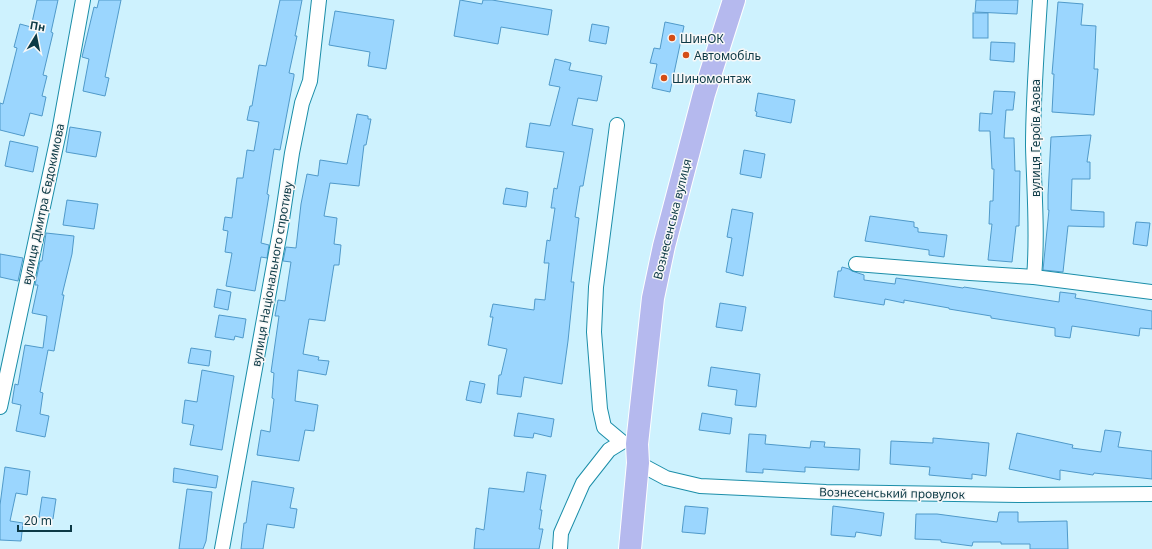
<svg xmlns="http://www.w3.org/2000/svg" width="1152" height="549" viewBox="0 0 1152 549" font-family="'Noto Sans',sans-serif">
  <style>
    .building { fill: #9bd6fe; stroke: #509aca }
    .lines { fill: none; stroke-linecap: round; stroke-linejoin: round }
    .street-casing { stroke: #1b8ea9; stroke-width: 16 }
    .primary-casing { stroke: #fff; stroke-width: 24 }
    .street { stroke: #fff; stroke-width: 14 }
    .primary { stroke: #b5b9ee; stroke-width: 22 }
    .poi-dot { fill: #d44d17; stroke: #f8f8f8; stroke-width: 1.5 }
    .labels { text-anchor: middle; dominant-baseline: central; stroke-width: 3; stroke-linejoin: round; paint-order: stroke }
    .poi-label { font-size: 12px; fill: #0c3945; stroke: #f8f8f8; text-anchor: start }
    .street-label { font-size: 12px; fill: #0c3945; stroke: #f8f8f8 }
  </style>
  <rect width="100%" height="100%" fill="#cef2fe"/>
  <g class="building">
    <path d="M37 0H58L51 32 53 33 43 75 47 76 42 96 46 97 42 116 30 113 24 136 0 130V103L3 104 17 48 14 47 20 24 31 27Z"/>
    <path d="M99 0H121L105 77 109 78 105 96 83 91 89 59 82 57 94 7 97 8Z"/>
    <path d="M280 0H302L295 36H297L289 73 294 74V76L280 150 274 149 267 194 269 195 261 243 269 245 267 258 261 257 255 291 226 286 232 253 225 252 228 231 223 230 225 217 232 218 237 178H243L247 150 254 151 259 122 247 120 250 106H252L259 65 266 66Z"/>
    <path d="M460 0 482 4 483 0H492L552 10 548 35 501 27 498 44 454 36Z"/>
    <path d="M976 0H1018L1017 14 975 12Z"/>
    <path d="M1058 2 1083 4 1081 25 1096 26 1094 69H1098L1094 115 1052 112 1054 74H1052Z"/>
    <path d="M335 11 394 20 386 69 368 66 370 52 329 45Z"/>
    <rect x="973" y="13" width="15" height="25"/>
    <path d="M665 22 684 26 670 92 652 88 657 64 650 63 654 48 660 49Z"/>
    <path d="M592 24 609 27 606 44 589 41Z"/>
    <path d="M991 42 1015 43 1014 62 990 60Z"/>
    <path d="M555 59 571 63 569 70 602 76 597 101 578 98 572 125 593 129 583 186H580L575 217 579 218 571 282H574L568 341 562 384 524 377 521 397 497 394 499 375H501L507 349 488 345 493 317H490L493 304 534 310 535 299 545 300 549 263H544L547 240 550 241 555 208H551L554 188 557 189 564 152 526 147 530 123 550 126 560 87 549 85Z"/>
    <path d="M994 91 1015 92 1013 110H1006L1004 138H1014L1015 171H1020L1019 226H1016L1012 262 988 260 992 224H989L990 201H993L994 169H992L990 131H979L980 113 992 114Z"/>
    <path d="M758 93 795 100 791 123 756 116 757 112 755 111Z"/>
    <path d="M357 114 368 116V119H371L366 145H364L359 186 330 183 324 216 337 218 334 244 341 245 339 265H334L325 321 309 319 303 354 319 357 318 360 329 361 326 375 298 370 295 401 318 405 314 431 305 430 299 461 257 455 261 430 270 432 274 399 272 398 274 373 271 372 279 316H275L278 300 285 301 291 262 283 261 286 247 296 248 301 204 307 174 318 176 320 160 347 164Z"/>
    <path d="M70 127 101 132 96 157 66 152Z"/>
    <path d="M1091 135 1087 162H1090V179H1072L1071 210 1104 212V227L1068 226 1063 272 1043 270 1049 210H1048V195L1051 137Z"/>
    <path d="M10 141 38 147 33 172 5 166Z"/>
    <path d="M744 150 765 154 761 178 740 174Z"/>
    <path d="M506 188 528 192 526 207 503 204Z"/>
    <path d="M67 200 98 204 94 229 63 225Z"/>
    <path d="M732 209 753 213 743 276 726 272 732 238 727 237Z"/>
    <path d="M870 216 914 222V227L918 228V232L947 235 944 257 929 255V250L865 241Z"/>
    <path d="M1136 222 1150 223 1147 246 1133 244Z"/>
    <path d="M46 233 74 236 72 254 62 295H64L54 351 48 350 40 392 43 393 40 414 49 416 45 437 16 431 21 405 12 403 15 384 18 385 25 345 43 348 47 316 32 313 38 285H35L40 261H42Z"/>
    <path d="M0 254 23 258 18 281 0 277Z"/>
    <path d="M842 267 849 269 852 271 864 275V280L895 284 896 278 963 288 964 287 1059 302 1060 292 1076 294 1075 298 1152 311V329L1140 328 1139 336 1072 326 1070 338 1055 336V328L991 318V316L949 309V308L904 300V303L885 299 884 305 834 297 838 271H841Z"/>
    <path d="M217 289 231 292 228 310 214 307Z"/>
    <path d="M720 303 746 307 742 331 716 327Z"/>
    <path d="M219 315 246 319 243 338 235 336 234 340 215 337Z"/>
    <path d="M191 348 211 351 209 366 188 363Z"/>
    <path d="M711 367 760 374 756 407 735 405 737 390 708 386Z"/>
    <path d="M202 370 234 376 222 450 190 445 194 425 182 423 185 400 197 402Z"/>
    <path d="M470 381 485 384 481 403 466 400Z"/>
    <path d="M518 413 554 419 551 437 534 433 533 438 514 436Z"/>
    <path d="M702 413 732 418 730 434 699 430Z"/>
    <path d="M1105 430 1121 432 1118 447 1152 451V479L1094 473 1093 475 1060 470V480L1009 469 1017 433 1073 445 1072 448 1101 452Z"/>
    <path d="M749 434 766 435 765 444 810 448 811 441 825 442 824 447 860 449 859 470 805 467V472L763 469V473L746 472Z"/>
    <path d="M933 438 989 443 986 476 972 474V479L929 475 930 467 890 464 891 441 933 443Z"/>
    <path d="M5 467 30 471 27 495 16 493 10 521 23 523 21 541 0 540V505Z"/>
    <path d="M174 468 218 476 216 488 173 482Z"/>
    <path d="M527 472 546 475 540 510H542L539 529H543L539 549H474L476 528 484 530 489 488 524 492Z"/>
    <path d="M252 481 294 488 290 508 297 509 294 528 267 524 263 549H241L244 523H246Z"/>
    <path d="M187 489 212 492 206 541 203 549H179Z"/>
    <path d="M42 497 56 499 53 519 39 517Z"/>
    <path d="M685 506 708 508 705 534 682 532Z"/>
    <path d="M833 506 884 513 881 536 856 532 855 537 831 535Z"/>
    <path d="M999 512H1018V522L1067 521 1068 549H1030V544H1001V542H973L972 546 941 542V540L915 539 916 514H937L997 522Z"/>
  </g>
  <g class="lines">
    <defs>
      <g id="street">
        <path d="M856 264 970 273 1034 277 1152 292"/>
        <path d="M1034 277C1038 234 1034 189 1033 146 1033 97 1037 49 1040 0"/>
        <path d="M0 407 59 132 83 0"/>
        <path d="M638 463 666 478 700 486 826 492 1023 495 1152 494"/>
        <path d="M222 549 281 226 292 153 302 103 310 81 319 0"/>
        <path d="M560 549 561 533 583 483 609 450 622 442 604 427 600 409 594 332 596 287 617 125"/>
      </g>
      <path id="primary" d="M630 549 638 463 637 444 653 298 664 246 704 94 734 0"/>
    </defs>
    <use href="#street" class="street-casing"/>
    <use href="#primary" class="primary-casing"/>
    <use href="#street" class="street"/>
    <use href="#primary" class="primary"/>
  </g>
  <g class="poi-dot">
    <circle cx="672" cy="38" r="4"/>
    <circle cx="686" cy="55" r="4"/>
    <circle cx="664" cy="78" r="4"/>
  </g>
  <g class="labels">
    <g class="poi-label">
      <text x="680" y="38">ШинОК</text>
      <text x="694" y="55">Автомобіль</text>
      <text x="672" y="78">Шиномонтаж</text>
    </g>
    <g class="street-label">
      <text transform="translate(1035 138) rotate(-90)">вулиця Героїв Азова</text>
      <text transform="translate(43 204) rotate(-78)">вулиця Дмитра Євдокимова</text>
      <text transform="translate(672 219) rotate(-76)">Вознесенська вулиця</text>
      <text transform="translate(272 274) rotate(-80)">вулиця Національного спротиву</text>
      <text transform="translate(892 493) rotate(1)">Вознесенський провулок</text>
    </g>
  </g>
  <g transform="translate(36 36) rotate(10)" stroke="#f8f8f8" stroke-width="3" paint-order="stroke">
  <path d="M0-3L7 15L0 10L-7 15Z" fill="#0c3945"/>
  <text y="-6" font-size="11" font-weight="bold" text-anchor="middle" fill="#0c3945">Пн</text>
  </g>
  <path d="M18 525v6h53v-6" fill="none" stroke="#0c3945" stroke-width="2"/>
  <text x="24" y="525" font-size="12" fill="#0c3945" stroke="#f8f8f8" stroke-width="3" paint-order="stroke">20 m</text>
</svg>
